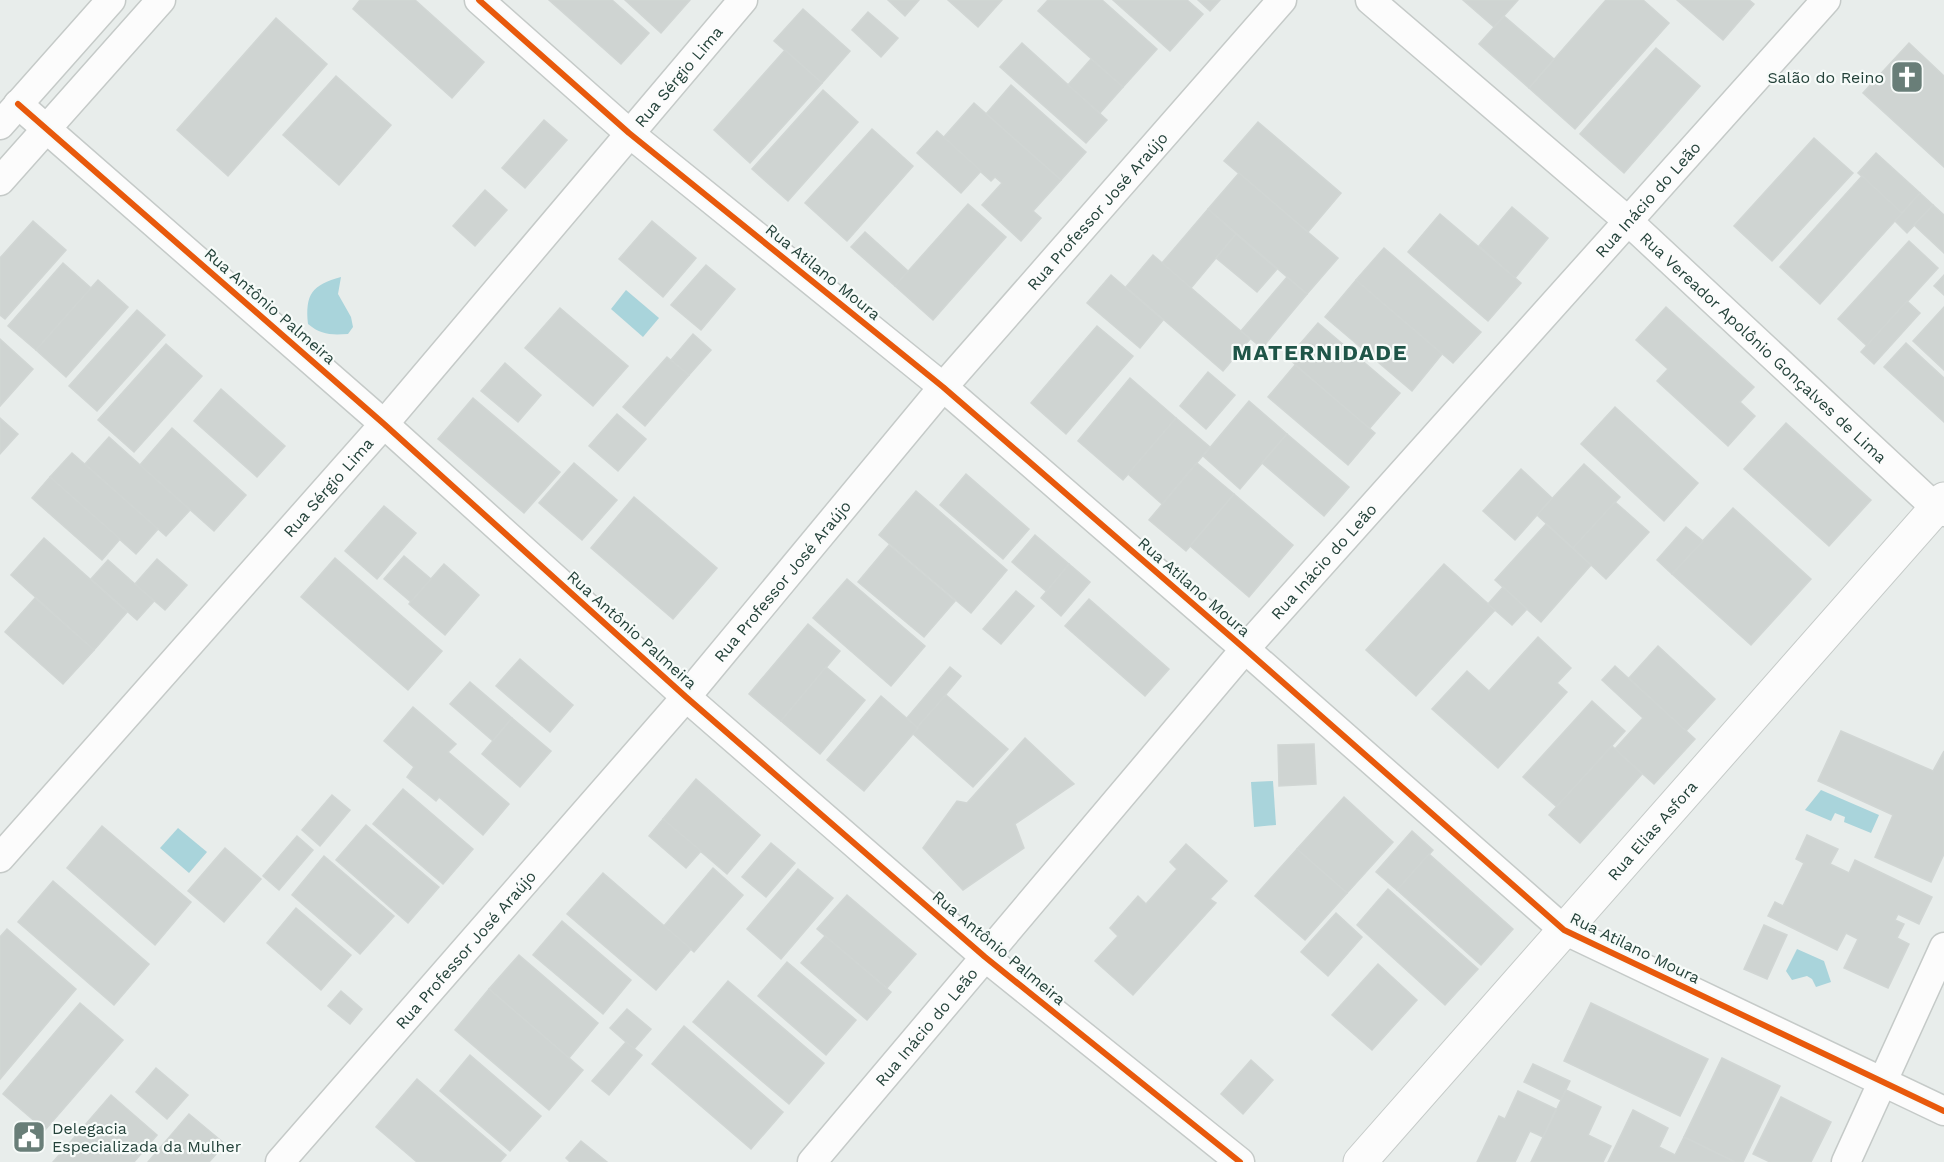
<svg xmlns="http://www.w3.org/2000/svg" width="1944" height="1162" viewBox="0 0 1944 1162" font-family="'Work Sans',sans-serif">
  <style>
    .water { fill: #a9d4db }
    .building { fill: #cfd4d2; stroke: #d1d6d4; stroke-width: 1.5 }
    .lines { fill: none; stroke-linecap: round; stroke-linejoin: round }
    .minor-casing { stroke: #c5cac8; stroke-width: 31 }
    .tertiary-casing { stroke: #c5cac8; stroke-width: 35 }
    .minor { stroke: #fcfcfc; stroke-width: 28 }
    .tertiary { stroke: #fcfcfc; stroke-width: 33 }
    .cycleway-casing { stroke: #f7fbf9; stroke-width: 10 }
    .cycleway { stroke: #e8590c; stroke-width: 6 }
    .labels { text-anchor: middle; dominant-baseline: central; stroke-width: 4.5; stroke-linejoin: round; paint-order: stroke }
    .street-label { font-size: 16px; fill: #24423a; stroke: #f7fbf9 }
    .poi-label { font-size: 16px; fill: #24423a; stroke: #f7fbf9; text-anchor: end }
    .district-label { font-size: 22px; font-weight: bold; letter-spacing: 1.5px; fill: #1f5548; stroke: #f7fbf9 }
  </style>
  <rect width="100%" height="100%" fill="#e8edeb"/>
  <g class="water">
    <path d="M341 277 338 294 351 317 353 327 348 334C331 335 321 335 308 324 305 294 312 285 341 277Z"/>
    <path d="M626 290 659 318 643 337 611 309Z"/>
    <path d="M1273 781 1276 825 1254 827 1251 782Z"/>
    <path d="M1821 790 1879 815 1871 833 1844 822 1845 817 1835 813 1831 821 1805 810Z"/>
    <path d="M178 828 207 852 189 873 160 848Z"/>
    <path d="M1797 949 1824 961 1831 982 1816 987 1812 979 1807 976 1792 980 1786 971Z"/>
  </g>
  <g class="building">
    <path d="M360 0H415L484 62 452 98 353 9Z"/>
    <path d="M549 0H612L649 33 621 64Z"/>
    <path d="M625 0H690L661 33Z"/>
    <path d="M888 0H919L905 16Z"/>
    <path d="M948 0H1002L978 27Z"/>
    <path d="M1048 0H1102L1157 49 1123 87 1038 11Z"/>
    <path d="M1113 0H1187L1203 14 1170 51Z"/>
    <path d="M1198 0H1220L1210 11Z"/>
    <path d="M1463 0H1518L1494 27Z"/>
    <path d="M1606 0H1643L1669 23 1575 129 1529 88Z"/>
    <path d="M1677 0H1749L1754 4 1723 40Z"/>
    <path d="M803 9 850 51 822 83 774 41Z"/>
    <path d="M868 12 898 38 881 57 852 30Z"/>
    <path d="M1504 16 1554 59 1529 88 1479 44Z"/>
    <path d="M276 18 327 64 228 176 177 130Z"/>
    <path d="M1022 43 1107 120 1086 143 1000 67Z"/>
    <path d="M1909 43 1944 76V167L1863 93Z"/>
    <path d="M1656 48 1700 86 1624 173 1580 134Z"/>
    <path d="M785 50 822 83 750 163 714 130Z"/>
    <path d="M1091 59 1123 87 1100 113 1068 85Z"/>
    <path d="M336 76 391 125 339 185 283 135Z"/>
    <path d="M1011 85 1086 152 1061 180 986 114Z"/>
    <path d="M823 90 858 122 788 201 752 169Z"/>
    <path d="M974 103 1061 180 1033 211 1041 218 1021 241 982 205 1002 183 995 177 991 181 943 138Z"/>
    <path d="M544 120 567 140 525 188 502 168Z"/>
    <path d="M1258 122 1341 193 1308 232 1224 161Z"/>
    <path d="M872 129 913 166 847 241 805 203Z"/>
    <path d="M937 131 981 171 961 193 917 153Z"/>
    <path d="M1814 138 1853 173 1772 261 1734 226Z"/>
    <path d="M1876 153 1920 193 1902 213 1858 173Z"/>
    <path d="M1239 173 1338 258 1307 294 1208 209Z"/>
    <path d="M1862 176 1902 213 1820 304 1780 267Z"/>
    <path d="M485 190 507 210 475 246 453 226Z"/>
    <path d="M1920 193 1933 205 1907 233 1895 221Z"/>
    <path d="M968 204 1006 237 933 320 895 286Z"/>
    <path d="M1933 205 1944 215V253L1914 225Z"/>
    <path d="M1512 207 1548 238 1515 278 1479 246Z"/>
    <path d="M1208 209 1236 234 1191 288 1162 263Z"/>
    <path d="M1440 214 1521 283 1488 321 1408 252Z"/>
    <path d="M33 221 66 250 5 319 0 315V258Z"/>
    <path d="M652 221 696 258 663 297 619 259Z"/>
    <path d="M865 232 908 271 895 286 851 247Z"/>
    <path d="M1236 234 1277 269 1257 292 1216 258Z"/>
    <path d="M1909 241 1938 268 1867 346 1838 319Z"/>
    <path d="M1384 248 1481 332 1453 363 1356 280Z"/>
    <path d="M1153 255 1250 339 1223 371 1126 287Z"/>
    <path d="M63 263 91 288 36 350 8 326Z"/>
    <path d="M706 265 735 289 701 330 671 305Z"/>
    <path d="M1111 275 1163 320 1140 348 1087 303Z"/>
    <path d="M1944 275V295L1934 286Z"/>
    <path d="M1287 277 1307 294 1262 348 1241 331Z"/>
    <path d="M98 280 128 307 66 377 36 350Z"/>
    <path d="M1356 280 1442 354 1412 391 1325 317Z"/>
    <path d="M1907 301 1920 313 1874 364 1861 352Z"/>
    <path d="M1666 307 1754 387 1740 402 1755 416 1728 446 1657 381 1668 369 1636 340Z"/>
    <path d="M1944 307V370L1913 341Z"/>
    <path d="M560 308 628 366 593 406 525 348Z"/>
    <path d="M137 310 165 335 97 411 69 386Z"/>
    <path d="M1318 323 1400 393 1369 429 1288 358Z"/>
    <path d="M1097 326 1133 356 1066 434 1031 403Z"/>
    <path d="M693 334 711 350 689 375 671 360Z"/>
    <path d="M0 339 33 369 0 406Z"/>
    <path d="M1906 343 1944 378V422L1884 367Z"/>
    <path d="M166 344 202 376 134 452 98 420Z"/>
    <path d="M667 357 689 375 645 426 623 407Z"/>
    <path d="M505 363 541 395 518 422 481 391Z"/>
    <path d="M1295 365 1375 433 1348 465 1268 397Z"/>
    <path d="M1208 372 1235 395 1206 429 1180 406Z"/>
    <path d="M1130 378 1176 418 1123 480 1078 441Z"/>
    <path d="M221 389 285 446 257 477 194 421Z"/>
    <path d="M473 398 560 472 524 513 438 439Z"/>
    <path d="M1249 401 1287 434 1240 489 1203 456Z"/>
    <path d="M1615 407 1698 483 1664 521 1581 444Z"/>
    <path d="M617 414 646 439 618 471 589 446Z"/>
    <path d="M0 418 18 434 0 454Z"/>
    <path d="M1176 418 1210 447 1162 504 1128 474Z"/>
    <path d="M1786 423 1871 500 1829 546 1744 469Z"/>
    <path d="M172 428 246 495 214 531 140 465Z"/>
    <path d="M1287 434 1349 487 1324 516 1262 463Z"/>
    <path d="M109 437 190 510 166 536 85 464Z"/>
    <path d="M72 453 158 529 136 554 50 477Z"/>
    <path d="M574 463 617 500 582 540 539 503Z"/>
    <path d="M1197 463 1234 494 1186 551 1149 520Z"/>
    <path d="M1584 464 1620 497 1573 548 1537 515Z"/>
    <path d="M1521 469 1552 498 1515 540 1483 511Z"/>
    <path d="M966 474 1029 529 1003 559 940 505Z"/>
    <path d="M50 477 120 539 102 560 32 498Z"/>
    <path d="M916 491 1007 570 971 613 879 535Z"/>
    <path d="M1234 494 1293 545 1249 597 1190 546Z"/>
    <path d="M634 497 717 568 673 619 591 548Z"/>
    <path d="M1615 502 1649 532 1606 579 1573 548Z"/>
    <path d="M384 506 416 533 377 579 345 551Z"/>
    <path d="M1733 508 1811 579 1751 645 1672 574Z"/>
    <path d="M1546 524 1591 565 1541 622 1495 580Z"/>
    <path d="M1686 527 1703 541 1672 574 1657 560Z"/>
    <path d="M1035 535 1069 564 1047 592 1012 562Z"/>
    <path d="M44 538 127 612 94 650 11 575Z"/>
    <path d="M889 545 955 601 924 637 858 582Z"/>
    <path d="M404 556 431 579 411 602 384 579Z"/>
    <path d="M335 558 442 651 408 690 301 597Z"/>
    <path d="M157 559 187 585 165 610 135 584Z"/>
    <path d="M108 560 154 601 137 620 91 579Z"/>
    <path d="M444 564 479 595 445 635 409 604Z"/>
    <path d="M1069 564 1090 582 1061 616 1041 598Z"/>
    <path d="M1444 564 1495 610 1416 696 1366 650Z"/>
    <path d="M847 579 925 646 891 686 813 618Z"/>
    <path d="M1503 587 1527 609 1512 625 1488 604Z"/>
    <path d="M1016 591 1034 606 1001 644 983 629Z"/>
    <path d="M35 598 94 650 63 684 5 632Z"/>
    <path d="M1089 599 1169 669 1145 696 1065 626Z"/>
    <path d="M808 624 840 651 781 721 749 694Z"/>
    <path d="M1538 637 1571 668 1557 683 1567 692 1498 768 1432 709 1467 671 1489 691Z"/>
    <path d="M1658 646 1715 699 1686 731 1629 678Z"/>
    <path d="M520 659 573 705 550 732 496 686Z"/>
    <path d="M1615 666 1695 739 1654 784 1615 749 1643 718 1602 680Z"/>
    <path d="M826 667 865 700 820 754 781 721Z"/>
    <path d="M950 667 961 676 918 728 907 718Z"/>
    <path d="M470 682 512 718 493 741 450 704Z"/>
    <path d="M946 695 1008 749 973 787 912 733Z"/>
    <path d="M881 696 918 728 864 791 827 760Z"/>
    <path d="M1592 701 1625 731 1557 807 1523 777Z"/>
    <path d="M413 707 456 744 448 752 509 804 483 835 439 797 436 801 407 777 414 767 384 741Z"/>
    <path d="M512 718 551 751 520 787 482 754Z"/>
    <path d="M1841 731 1933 771 1944 751V854L1931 882 1875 857 1893 815 1818 781Z"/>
    <path d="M1025 738 1074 784 1015 824 1024 848 963 890 923 848 957 801 967 803Z"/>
    <path d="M1314 744 1316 784 1279 786 1278 745Z"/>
    <path d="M1612 746 1642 774 1580 843 1549 815Z"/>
    <path d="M696 779 760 835 727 874 663 819Z"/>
    <path d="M403 789 473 849 443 884 373 824Z"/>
    <path d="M332 795 350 810 320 846 302 830Z"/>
    <path d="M1344 797 1393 842 1347 893 1297 849Z"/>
    <path d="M663 819 701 851 686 868 649 836Z"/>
    <path d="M366 825 439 887 408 923 336 860Z"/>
    <path d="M102 826 191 902 155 945 67 868Z"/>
    <path d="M1412 831 1433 850 1397 890 1376 872Z"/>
    <path d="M1807 835 1838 849 1830 864 1849 873 1855 860 1932 897 1919 924 1898 914 1895 920 1904 924 1897 938 1909 944 1888 988 1844 968 1858 939 1846 933 1837 950 1768 916 1775 902 1783 906 1804 863 1796 859Z"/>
    <path d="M297 836 313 850 279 890 263 876Z"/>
    <path d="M771 843 795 863 766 897 742 877Z"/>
    <path d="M1186 844 1227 881 1210 899 1216 903 1133 995 1095 961 1118 936 1110 928 1138 896 1146 904 1177 869 1170 862Z"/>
    <path d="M225 848 261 879 224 922 188 891Z"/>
    <path d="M1297 849 1347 893 1305 940 1255 896Z"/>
    <path d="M1429 854 1513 929 1481 965 1397 890Z"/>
    <path d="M324 856 394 916 360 954 292 895Z"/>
    <path d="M713 868 743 895 694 952 664 926Z"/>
    <path d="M798 869 833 898 781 959 747 929Z"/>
    <path d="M603 873 691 949 656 990 567 914Z"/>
    <path d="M53 881 149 964 114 1005 18 922Z"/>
    <path d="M1388 889 1478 969 1445 1005 1357 925Z"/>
    <path d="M847 895 916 954 887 988 817 929Z"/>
    <path d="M296 908 351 955 321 990 267 943Z"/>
    <path d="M1336 913 1362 937 1328 976 1301 952Z"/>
    <path d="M562 921 631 980 603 1014 533 955Z"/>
    <path d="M1764 925 1787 935 1767 979 1744 969Z"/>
    <path d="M7 929 76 989 0 1079V937Z"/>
    <path d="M825 936 891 992 867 1020 801 963Z"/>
    <path d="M519 955 598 1023 569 1058 489 989Z"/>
    <path d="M787 962 856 1020 826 1055 758 996Z"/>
    <path d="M1378 964 1417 1000 1372 1050 1332 1015Z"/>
    <path d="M728 981 824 1063 789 1104 693 1022Z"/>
    <path d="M489 989 583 1070 549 1110 455 1030Z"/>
    <path d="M341 991 362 1009 350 1024 328 1006Z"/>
    <path d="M80 1003 123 1040 45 1130 3 1094Z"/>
    <path d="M1591 1003 1708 1059 1680 1116 1564 1061Z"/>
    <path d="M627 1009 651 1029 634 1049 610 1028Z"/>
    <path d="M684 1026 783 1112 751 1149 652 1064Z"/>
    <path d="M626 1042 642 1055 609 1095 592 1081Z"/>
    <path d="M470 1055 541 1116 510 1151 440 1091Z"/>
    <path d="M1722 1058 1780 1086 1743 1162H1735L1684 1137Z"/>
    <path d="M1251 1060 1273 1080 1243 1114 1221 1094Z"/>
    <path d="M1533 1064 1570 1081 1561 1100 1524 1082Z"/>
    <path d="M156 1068 188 1095 167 1119 136 1092Z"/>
    <path d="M417 1079 506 1155 500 1162H417L376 1127Z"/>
    <path d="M1566 1090 1601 1107 1588 1135 1611 1146 1603 1162H1531Z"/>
    <path d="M1518 1091 1556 1109 1543 1137 1530 1131 1515 1162H1477L1499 1116 1505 1119Z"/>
    <path d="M111 1095 157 1135 134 1162H53Z"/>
    <path d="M1781 1097 1831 1122 1811 1162H1770L1753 1154Z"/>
    <path d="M1633 1110 1668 1128 1659 1147 1675 1155 1684 1137 1735 1162H1608Z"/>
    <path d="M189 1114 225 1144 209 1162H148Z"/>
    <path d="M581 1141 607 1162H570L566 1158Z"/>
  </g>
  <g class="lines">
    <defs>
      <g id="minor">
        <path d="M479 0 629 133 943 387 1245 649 1564 930 1944 1111"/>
        <path id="s1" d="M1370 0 1628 221 1936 508 1944 512"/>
        <path d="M18 104 384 424 686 697 985 957 1240 1162"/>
        <path d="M0 125 111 0"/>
        <path d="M0 181 161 0"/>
        <path id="s2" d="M0 858 384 424 743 0"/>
        <path id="s3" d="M280 1162 686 697 943 387 1282 0"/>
        <path id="s4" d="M812 1162 1245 649 1826 0"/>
        <path d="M1846 1162 1944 947"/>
      </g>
      <g id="tertiary">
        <path id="s5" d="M1360 1162 1944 499"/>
      </g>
    </defs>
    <use href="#minor" class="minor-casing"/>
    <use href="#tertiary" class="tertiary-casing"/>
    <use href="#minor" class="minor"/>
    <use href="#tertiary" class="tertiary"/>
    <defs>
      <g id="cycleway">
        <path d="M479 0 629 133 943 387 1245 649 1564 930 1944 1111"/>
        <path d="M18 104 384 424 686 697 985 957 1240 1162"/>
      </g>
    </defs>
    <use href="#cycleway" class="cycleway-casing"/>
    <use href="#cycleway" class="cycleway"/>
  </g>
  <defs>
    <symbol id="church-square" viewBox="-11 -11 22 22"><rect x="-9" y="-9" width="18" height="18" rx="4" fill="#697e78" stroke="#f7fbf9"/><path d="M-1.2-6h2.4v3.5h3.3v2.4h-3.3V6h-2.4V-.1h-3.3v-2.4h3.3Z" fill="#fff"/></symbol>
    <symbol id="civic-square" viewBox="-11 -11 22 22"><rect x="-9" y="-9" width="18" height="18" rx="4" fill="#697e78" stroke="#f7fbf9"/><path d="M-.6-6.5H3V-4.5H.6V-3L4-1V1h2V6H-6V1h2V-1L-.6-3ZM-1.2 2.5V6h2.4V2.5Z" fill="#fff"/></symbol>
  </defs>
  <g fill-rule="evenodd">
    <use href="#church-square" x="1888" y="58" width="38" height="38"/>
    <use href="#civic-square" x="10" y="1118" width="38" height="38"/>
  </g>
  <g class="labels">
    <g class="street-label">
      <text stroke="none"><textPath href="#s2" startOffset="1035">Rua Sérgio Lima</textPath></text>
      <text stroke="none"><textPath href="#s4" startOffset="1275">Rua Inácio do Leão</textPath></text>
      <text stroke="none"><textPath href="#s3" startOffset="1254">Rua Professor José Araújo</textPath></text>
      <text transform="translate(823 272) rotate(39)">Rua Atilano Moura</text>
      <text transform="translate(270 306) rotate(41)">Rua Antônio Palmeira</text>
      <text stroke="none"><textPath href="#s1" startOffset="525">Rua Vereador Apolônio Gonçalves de Lima</textPath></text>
      <text stroke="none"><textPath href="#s2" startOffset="495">Rua Sérgio Lima</textPath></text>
      <text stroke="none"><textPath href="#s4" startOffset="789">Rua Inácio do Leão</textPath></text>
      <text stroke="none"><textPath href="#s3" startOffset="768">Rua Professor José Araújo</textPath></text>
      <text transform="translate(1194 587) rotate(41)">Rua Atilano Moura</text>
      <text transform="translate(632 630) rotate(42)">Rua Antônio Palmeira</text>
      <text stroke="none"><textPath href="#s5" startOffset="442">Rua Elias Asfora</textPath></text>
      <text transform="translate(999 948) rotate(40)">Rua Antônio Palmeira</text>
      <text transform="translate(1635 948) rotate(26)">Rua Atilano Moura</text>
      <text stroke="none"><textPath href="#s3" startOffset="282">Rua Professor José Araújo</textPath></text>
      <text stroke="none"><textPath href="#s4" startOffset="177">Rua Inácio do Leão</textPath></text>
    </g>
    <g class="poi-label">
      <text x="1884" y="77">Salão do Reino</text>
      <text x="52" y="1128" text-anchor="start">Delegacia<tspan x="52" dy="18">Especializada da Mulher</tspan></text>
    </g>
    <g class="district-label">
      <text x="1320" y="352">MATERNIDADE</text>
    </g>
  </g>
</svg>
